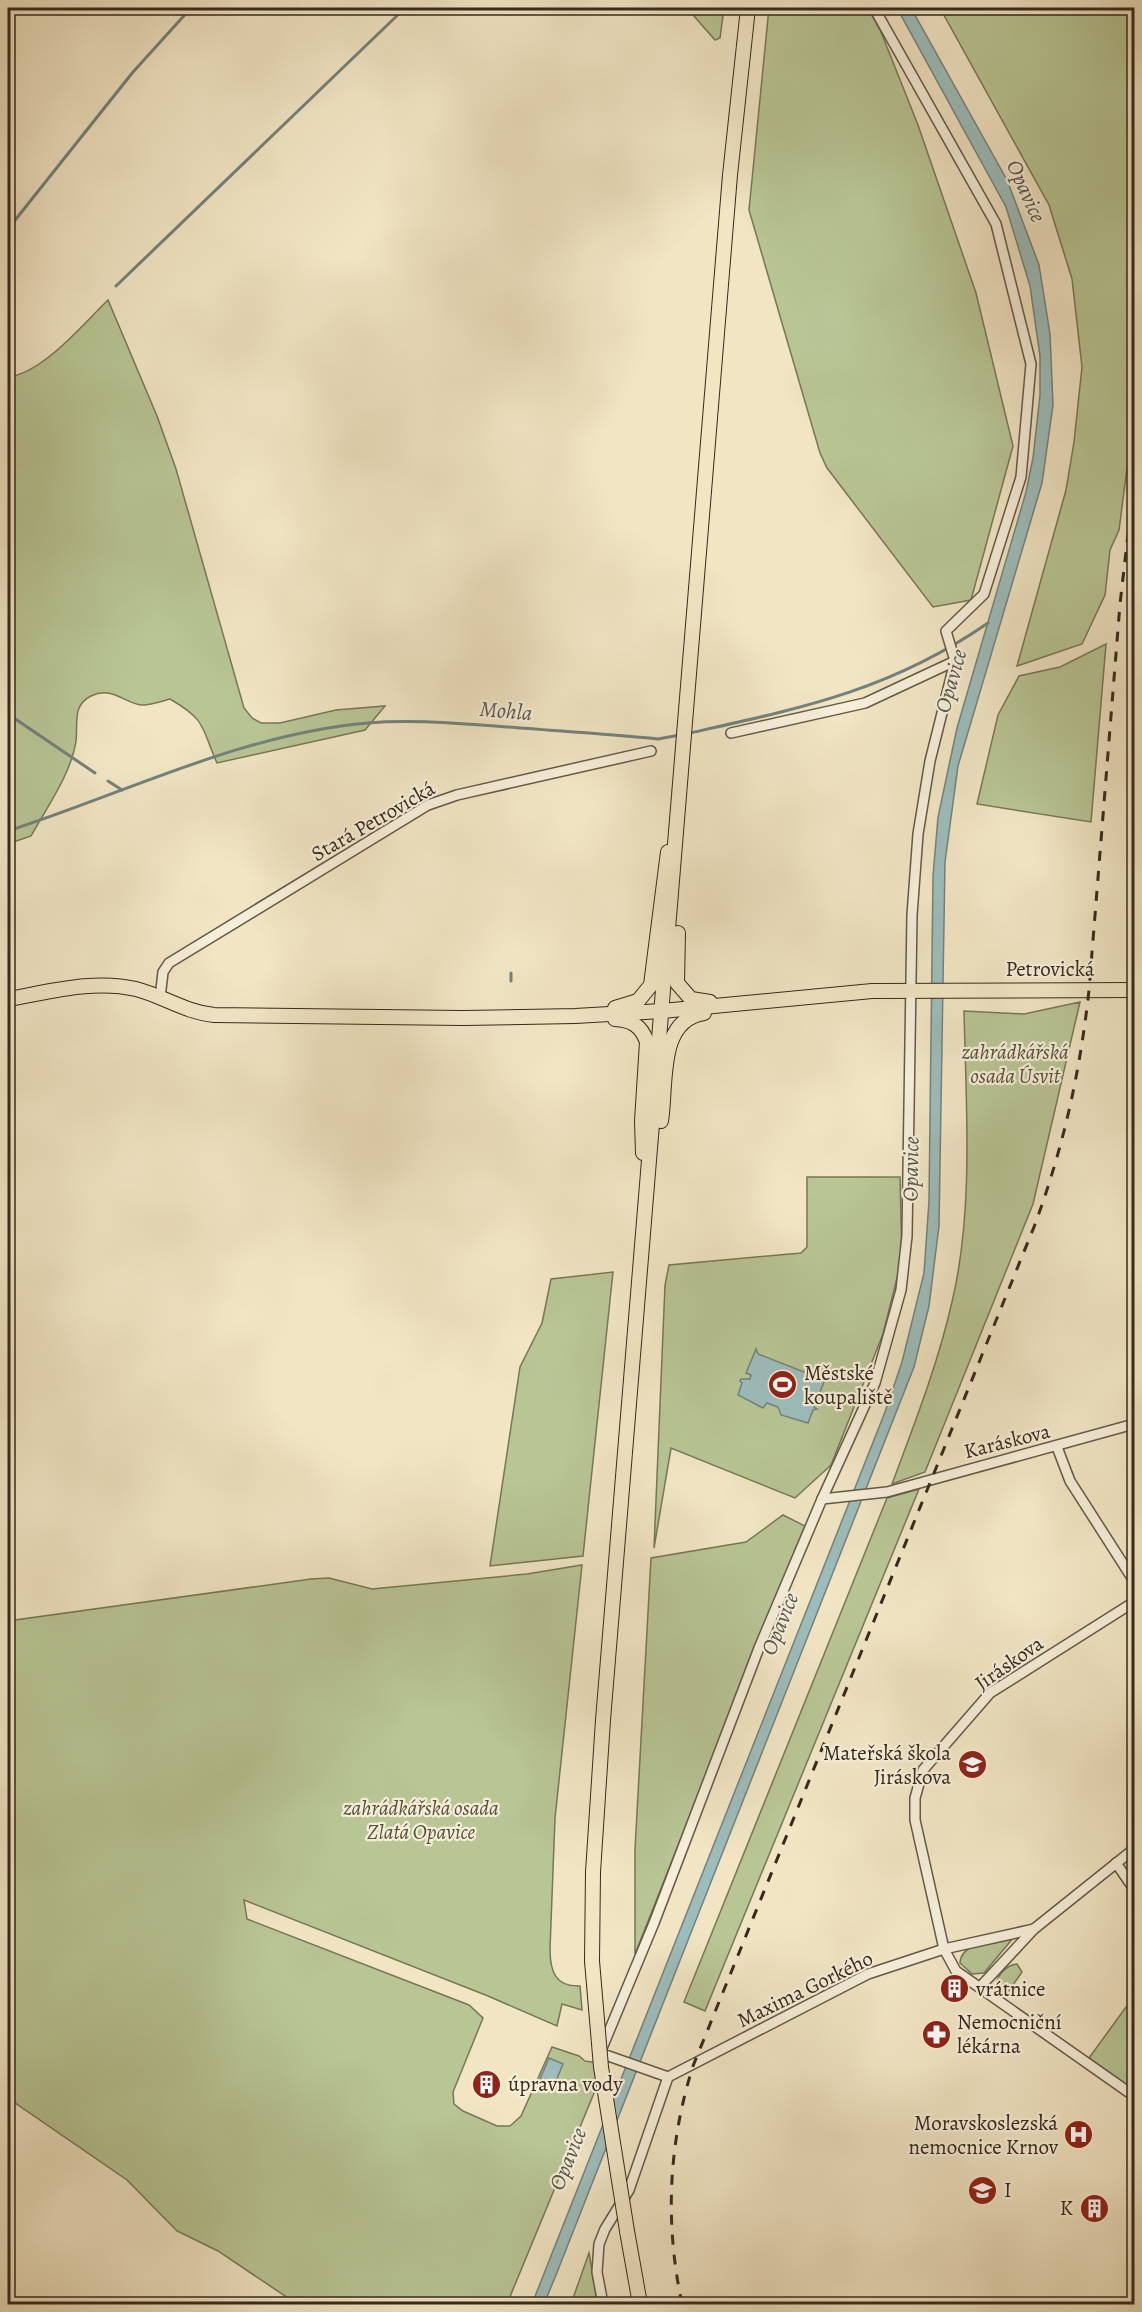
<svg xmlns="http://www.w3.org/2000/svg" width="1142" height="2312" viewBox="0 0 1142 2312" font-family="Alegreya,serif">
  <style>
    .green { fill: #b8c595; stroke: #767758; stroke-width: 1.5 }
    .water { fill: #9dbdbc; stroke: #73827c; stroke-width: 1.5 }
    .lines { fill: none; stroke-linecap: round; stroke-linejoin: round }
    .stream { stroke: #73827c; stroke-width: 3 }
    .street-casing { stroke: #645846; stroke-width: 12 }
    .primary-casing { stroke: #35291c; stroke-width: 16 }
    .street { stroke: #f6eed9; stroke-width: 9 }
    .primary { stroke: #f1e5c4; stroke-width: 14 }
    .rail { stroke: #35291c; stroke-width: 3; stroke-dasharray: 10 10; stroke-linecap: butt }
    .primary-bridge-casing { stroke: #35291c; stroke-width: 16; stroke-linecap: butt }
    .primary-bridge { stroke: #f1e5c4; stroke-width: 14 }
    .labels { text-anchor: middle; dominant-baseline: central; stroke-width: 4.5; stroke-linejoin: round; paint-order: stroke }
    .street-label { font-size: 21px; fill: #35291c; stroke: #f6eed9 }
    .park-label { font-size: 21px; font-style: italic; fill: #56503a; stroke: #f6eed9 }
    .poi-label { font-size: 21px; fill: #35291c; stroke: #f6eed9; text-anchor: start }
    .water-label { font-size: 22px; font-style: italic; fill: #54554c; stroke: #f6eed9 }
  </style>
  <rect width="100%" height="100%" fill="#f1e5c4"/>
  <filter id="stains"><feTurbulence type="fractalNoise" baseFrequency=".00333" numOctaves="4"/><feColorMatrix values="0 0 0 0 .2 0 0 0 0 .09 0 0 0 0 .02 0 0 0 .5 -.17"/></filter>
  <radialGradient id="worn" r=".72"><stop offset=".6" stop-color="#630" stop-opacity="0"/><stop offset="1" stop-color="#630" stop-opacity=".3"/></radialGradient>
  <g class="green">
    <path d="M687 8H724L720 38 715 40Z"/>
    <path d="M769 8H868L881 32 918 125 976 293 1013 446 971 600 933 607 827 468 820 453 749 210Z"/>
    <path d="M940 8H1134V414L1119 530 1110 550 1105 595 1082 644 1017 666 1066 490 1074 442 1082 367 1072 279 1049 205Z"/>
    <path d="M108 300 157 416 176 469 244 708 252 718 261 723H280L336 710 385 706 365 730 217 763C201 728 208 721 170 699 162 701 151 705 143 705 126 705 113 685 91 696 72 705 78 724 76 741 71 774 47 807 31 836L8 844V377C43 373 83 324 108 300Z"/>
    <path d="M1106 644 1091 822 977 804 998 715 1019 676 1060 667Z"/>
    <path d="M1080 1002 1033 1204 925 1472 892 1484C914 1425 938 1364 952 1302 974 1210 966 1105 964 1011L1024 1014Z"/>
    <path d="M807 1177H900L902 1258 883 1334 831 1465 795 1498 671 1448 654 1548 665 1285 669 1265 801 1253 807 1247Z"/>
    <path d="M613 1272 583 1556 490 1566 520 1367 542 1323 551 1279Z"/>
    <path d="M919 1489 705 2011 684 2002 887 1498Z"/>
    <path d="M783 1515 805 1526 635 1954V1849L651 1558 746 1542Z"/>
    <path d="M582 1565 555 1818 550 1949C550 1971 555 1987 580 1986L582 2010 562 2004 557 2026 488 1996 244 1900 247 1919 469 2005 483 2018 453 2092 454 2104 463 2111 497 2126H510L521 2116 552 2047 579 2056 585 2061 606 2064 507 2304H297L218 2251 177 2231 127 2180 8 2098V1621L311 1579 329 1578 372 1589 527 1574Z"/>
    <path d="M1014 1937 984 1973 972 1974 960 1963C961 1941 997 1941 1014 1937Z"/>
    <path d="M1017 1964 1022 1972 1008 1992 1004 1993 997 1988C994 1978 1006 1965 1017 1964Z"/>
    <path d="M1126 2007 1134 2013V2090L1089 2058Z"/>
    <path d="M589 2253 598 2304H571Z"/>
  </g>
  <g class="water">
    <path d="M897 8H911L1007 180 1039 265 1050 334 1053 405 1042 483 958 766 945 862 939 1226 929 1306 914 1367 556 2275 544 2304H532L885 1412 902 1362 924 1273 929 1201 933 876 938 817 957 728 1026 492 1033 458 1040 395V356L1030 286 1006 207Z"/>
    <path d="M756 1349 758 1354 822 1379 824 1376 826 1377 814 1407 817 1409 813 1410 808 1423 781 1415 778 1407 767 1403 763 1408 738 1395 742 1383 740 1381 741 1379H750L751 1375 746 1373Z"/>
    <path d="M549 2058 563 2064 554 2086 540 2079Z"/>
  </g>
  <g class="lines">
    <g class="stream">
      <path d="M691 8 693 10H712L717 8"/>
      <path d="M8 229 133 72 191 8"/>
      <path d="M116 286 405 8"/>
      <path d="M8 714 95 773"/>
      <path d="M690 733C802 708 891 690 988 623"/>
      <path d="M108 781 122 790"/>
      <path d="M8 831C126 793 241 734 368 723 415 719 462 724 508 727 558 731 608 734 658 739L680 735"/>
      <path d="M511 981V973"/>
    </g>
    <defs>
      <g id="street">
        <path d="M731 733 865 703 955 661"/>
        <path d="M160 998 163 972 169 963 428 805 457 795 651 751"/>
        <path d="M1057 1447 1070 1481 1134 1581"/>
        <path d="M822 1499 887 1492 1134 1424"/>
        <path d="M1134 1602 990 1693 923 1770 915 1798V1820L944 1949 956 1971 1134 2096"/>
        <path d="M1116 1863 1134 1889"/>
        <path d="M980 1987 1034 1929 1134 1849"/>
        <path d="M668 2077 600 2053 654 1923 759 1648 822 1499 875 1383 901 1290 907 1236 912 915 918 834 930 761 955 661 946 631 984 594 1021 477 1031 364 996 224 874 8"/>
        <path d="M668 2077 868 1974 944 1949 1034 1929"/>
        <path d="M603 2304 597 2272 599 2244 605 2229 629 2190 668 2077"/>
      </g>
      <g id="primary">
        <path d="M678 933 677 983 691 999 710 1002"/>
        <path d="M8 999C49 992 94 979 136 989 163 996 185 1012 214 1015L463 1018 575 1016 662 1011 872 991 1134 990"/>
        <path d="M615 1008 638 1001 651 985 668 852"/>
        <path d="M615 1019C631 1020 641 1025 647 1042L642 1121 643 1153"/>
        <path d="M661 1121C667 1085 657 1020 704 1013"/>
        <path d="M592 1961 593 1872 603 1720 730 175 748 8"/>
        <path d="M627 2231 640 2304"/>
      </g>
    </defs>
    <use href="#street" class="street-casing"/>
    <use href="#primary" class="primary-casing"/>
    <use href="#street" class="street"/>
    <use href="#primary" class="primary"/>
    <path class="rail" d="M682 2304C665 2224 668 2145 693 2066L1034 1227C1063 1149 1080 1073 1089 990L1120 604 1134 482"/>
    <defs>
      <path id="primary-bridge" d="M592 1961 601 2067 627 2231"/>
    </defs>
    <use href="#primary-bridge" class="primary-bridge-casing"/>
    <use href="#primary-bridge" class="primary-bridge"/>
  </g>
  <defs>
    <symbol id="stadium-disc" viewBox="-11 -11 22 22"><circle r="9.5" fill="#8f2418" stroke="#f6eed9"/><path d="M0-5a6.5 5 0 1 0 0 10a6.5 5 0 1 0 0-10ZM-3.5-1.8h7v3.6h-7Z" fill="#fff"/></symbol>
    <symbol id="school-disc" viewBox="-11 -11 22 22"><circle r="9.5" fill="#8f2418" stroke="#f6eed9"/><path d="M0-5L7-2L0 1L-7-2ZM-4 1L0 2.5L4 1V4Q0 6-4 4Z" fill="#fff"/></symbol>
    <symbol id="building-disc" viewBox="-11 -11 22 22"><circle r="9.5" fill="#8f2418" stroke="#f6eed9"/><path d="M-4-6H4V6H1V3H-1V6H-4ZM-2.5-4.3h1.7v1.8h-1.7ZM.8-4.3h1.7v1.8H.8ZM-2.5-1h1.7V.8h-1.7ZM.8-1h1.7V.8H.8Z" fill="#fff"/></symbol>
    <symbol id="pharmacy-disc" viewBox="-11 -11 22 22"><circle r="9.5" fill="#8f2418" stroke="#f6eed9"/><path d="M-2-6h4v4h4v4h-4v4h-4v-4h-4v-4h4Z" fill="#fff"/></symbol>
    <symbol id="hospital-disc" viewBox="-11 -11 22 22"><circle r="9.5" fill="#8f2418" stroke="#f6eed9"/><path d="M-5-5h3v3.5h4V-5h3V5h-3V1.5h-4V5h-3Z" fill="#fff"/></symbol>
  </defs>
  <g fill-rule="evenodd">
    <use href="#stadium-disc" x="766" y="1368" width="33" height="33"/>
    <use href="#school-disc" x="956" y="1748" width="33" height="33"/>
    <use href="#building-disc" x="938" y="1972" width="33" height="33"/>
    <use href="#pharmacy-disc" x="920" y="2018" width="33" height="33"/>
    <use href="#building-disc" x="470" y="2068" width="33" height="33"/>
    <use href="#hospital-disc" x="1062" y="2118" width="33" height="33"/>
    <use href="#school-disc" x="966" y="2174" width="33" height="33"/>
    <use href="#building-disc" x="1078" y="2192" width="33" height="33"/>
  </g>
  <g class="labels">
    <g class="street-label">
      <text transform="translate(373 821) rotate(-30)">Stará Petrovická</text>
      <text x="1050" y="969">Petrovická</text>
      <text transform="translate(1007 1441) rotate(-14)">Karáskova</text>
      <text transform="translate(1009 1663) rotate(-35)">Jiráskova</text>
      <text transform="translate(805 1989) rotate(-26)">Maxima Gorkého</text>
    </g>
    <g class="park-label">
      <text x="1015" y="1052">zahrádkářská<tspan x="1015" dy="24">osada Úsvit</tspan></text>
      <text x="421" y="1808">zahrádkářská osada<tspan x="421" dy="24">Zlatá Opavice</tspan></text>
    </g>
    <g class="poi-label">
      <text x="804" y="1373">Městské<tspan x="804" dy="24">koupaliště</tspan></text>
      <text x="951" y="1753" text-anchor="end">Mateřská škola<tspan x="951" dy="24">Jiráskova</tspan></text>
      <text x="976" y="1989">vrátnice</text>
      <text x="957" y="2022">Nemocniční<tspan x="957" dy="24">lékárna</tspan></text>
      <text x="508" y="2084">úpravna vody</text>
      <text x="1058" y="2123" text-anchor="end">Moravskoslezská<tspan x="1058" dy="24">nemocnice Krnov</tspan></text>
      <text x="1004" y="2190">I</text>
      <text x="1073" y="2208" text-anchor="end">K</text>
    </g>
    <g class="water-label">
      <text transform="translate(1026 191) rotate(66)">Opavice</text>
      <text transform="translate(951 681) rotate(-74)">Opavice</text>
      <text transform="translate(506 711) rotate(5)">Mohla</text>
      <text transform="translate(911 1169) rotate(-89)">Opavice</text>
      <text transform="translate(780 1624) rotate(-68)">Opavice</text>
      <text transform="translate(568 2159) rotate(-68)">Opavice</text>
    </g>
  </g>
  <rect width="1142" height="2312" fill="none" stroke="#f1e5c4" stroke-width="30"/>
  <rect x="9" y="9" width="1124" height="2294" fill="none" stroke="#35291c" stroke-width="3"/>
  <rect x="15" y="15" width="1112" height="2282" fill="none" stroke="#35291c" stroke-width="1.5"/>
  <rect width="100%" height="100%" filter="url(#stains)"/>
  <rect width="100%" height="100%" fill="url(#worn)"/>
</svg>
